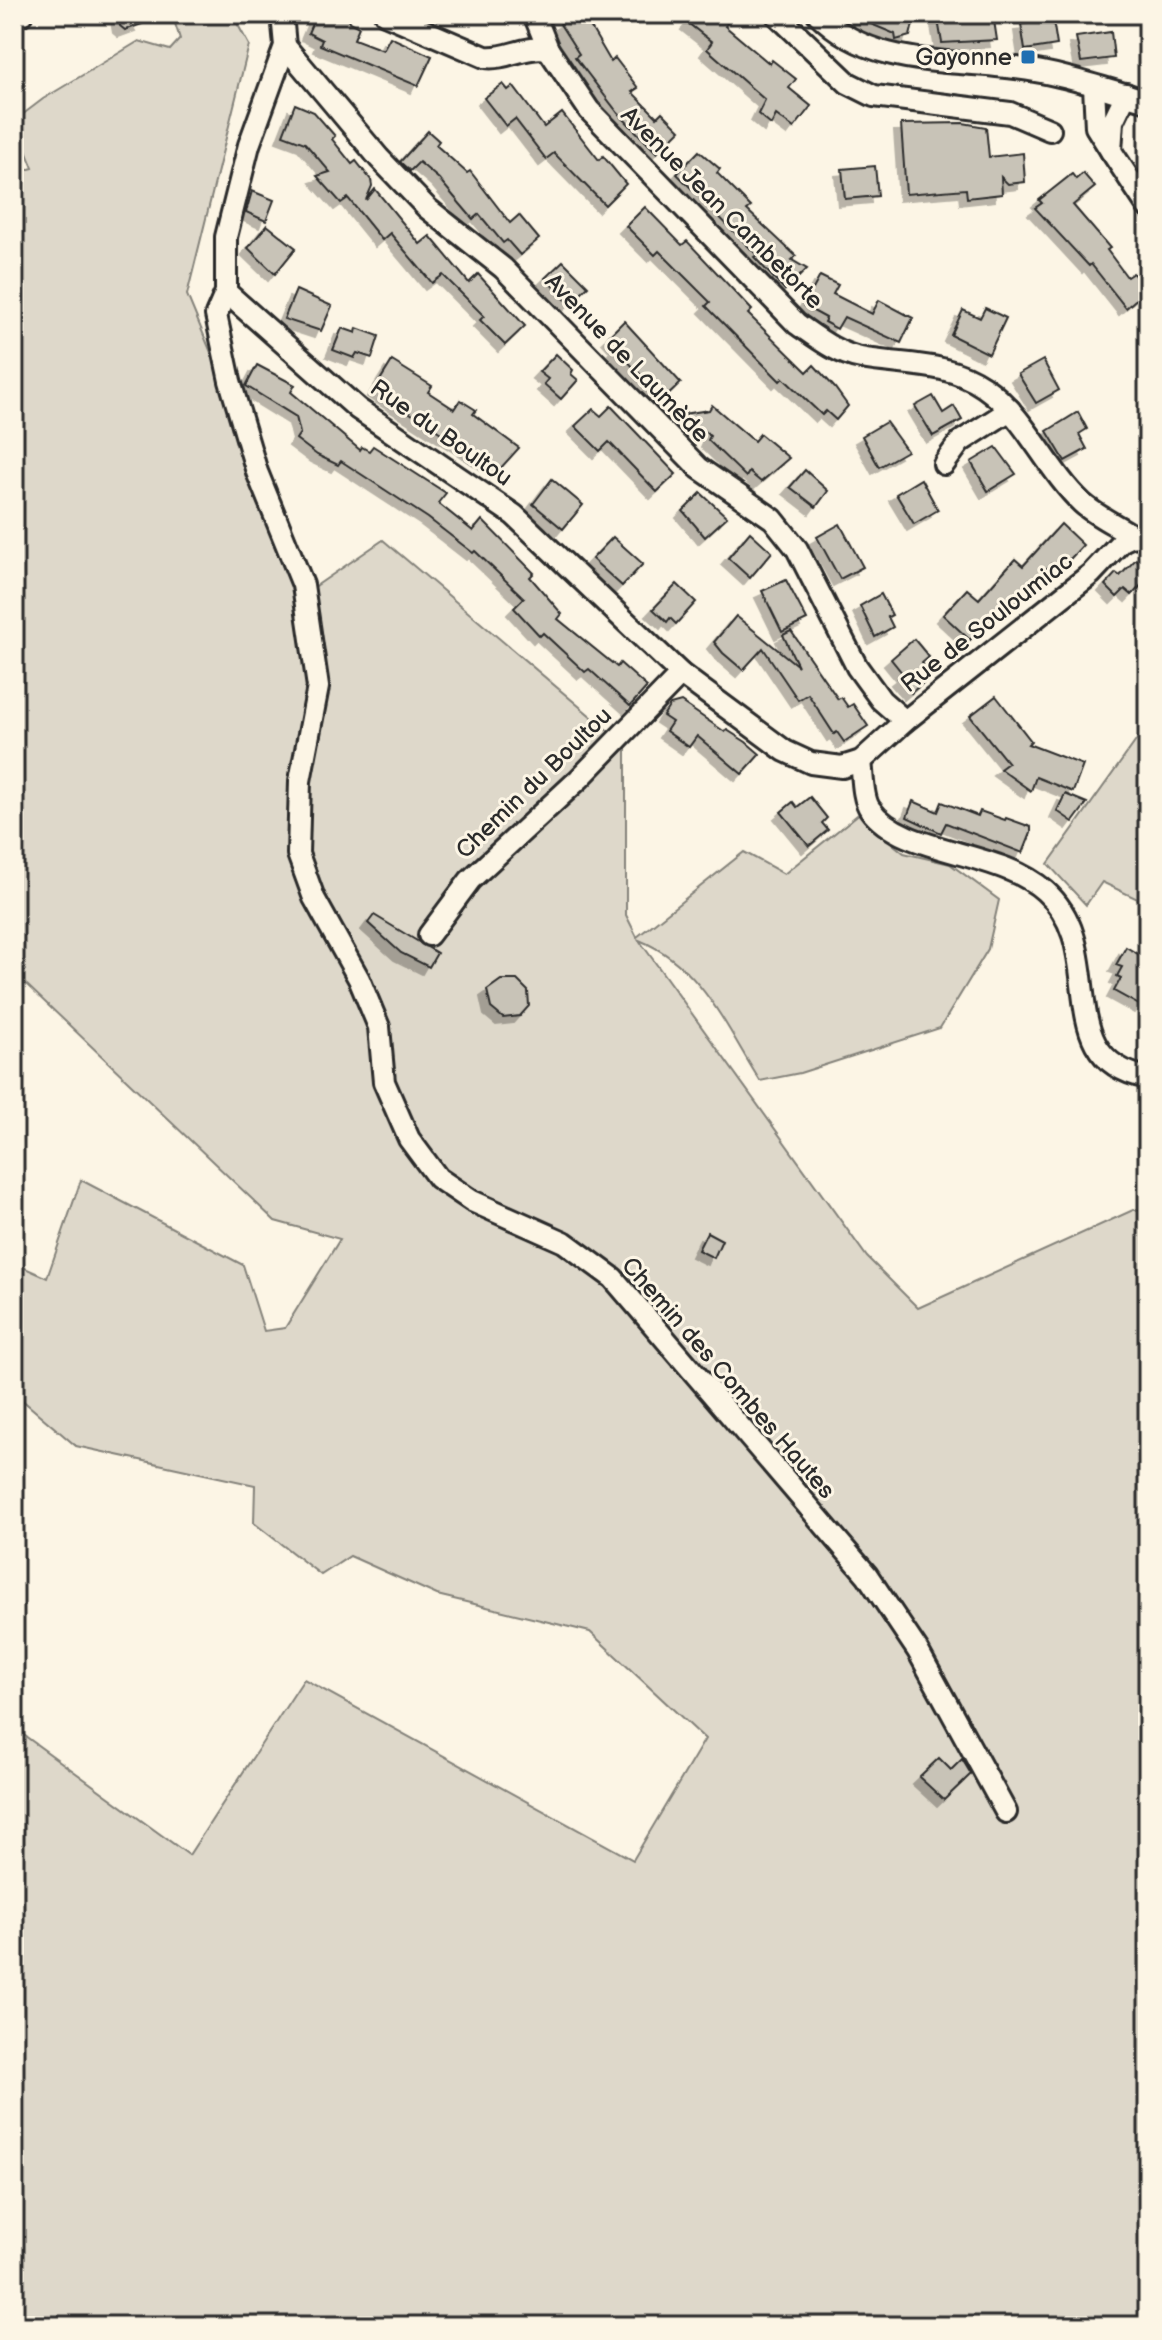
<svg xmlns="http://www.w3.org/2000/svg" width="1162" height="2340" viewBox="0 0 1162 2340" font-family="'Balsamiq Sans',sans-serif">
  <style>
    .green { fill: #ded8ca; stroke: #84827a; stroke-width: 2 }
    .building { fill: #c8c3b7; stroke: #2b2b2b; stroke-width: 2; filter: url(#shadow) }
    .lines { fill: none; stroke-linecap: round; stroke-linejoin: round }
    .minor-casing { stroke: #2b2b2b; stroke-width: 26 }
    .minor { stroke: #fcf5e5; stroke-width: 20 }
    .poi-dot { fill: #1f6fb2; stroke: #fcf5e5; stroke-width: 3 }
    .labels { text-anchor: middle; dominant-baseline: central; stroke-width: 6; stroke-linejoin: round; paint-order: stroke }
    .poi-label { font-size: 24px; fill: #2b2b2b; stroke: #fcf5e5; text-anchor: end }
    .street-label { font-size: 24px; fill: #2b2b2b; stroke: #fcf5e5 }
  </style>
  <defs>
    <filter id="shadow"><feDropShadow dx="-7" dy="7" stdDeviation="0" flood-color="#0004"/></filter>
  </defs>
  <rect width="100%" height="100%" fill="#fcf5e5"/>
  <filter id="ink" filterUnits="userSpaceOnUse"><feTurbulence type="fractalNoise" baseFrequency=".0125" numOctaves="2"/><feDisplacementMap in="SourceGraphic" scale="16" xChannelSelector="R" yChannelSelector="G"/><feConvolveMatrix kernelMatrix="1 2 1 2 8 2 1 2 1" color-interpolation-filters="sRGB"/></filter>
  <g filter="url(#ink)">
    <g class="green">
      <path d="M172 14H232L249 45 187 295 310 590 383 540 626 746V915L637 937 744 852 784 874 861 812 872 827 904 853 950 864 999 900 988 949 940 1028 800 1073 760 1081C726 1027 701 965 639 940L867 1257 918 1308 1133 1210H1148V2326H14V1728L189 1855 304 1679 633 1860 705 1739 590 1632 437 1595 350 1556 321 1575 254 1523 255 1485 76 1446 14 1393V1263L47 1278 81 1180 243 1265 264 1331 285 1328 340 1239 275 1221 27 985 14 977V173L33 168 14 121 43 99 139 41 170 50 180 39Z"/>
      <path d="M1148 724V904L1102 882 1086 905 1048 864Z"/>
    </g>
    <g class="building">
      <path d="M118 14H136L142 24 125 30 120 26Z"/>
      <path d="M316 14H339L350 19 349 22 359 27 354 39 383 50 390 37 432 56 418 86 320 45 322 40 308 33Z"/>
      <path d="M576 14H583L611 62 615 58 638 88 632 92 657 117 662 112 680 130 657 153 618 113 575 57 579 54 560 24Z"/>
      <path d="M696 14H734L725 26 770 64 772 60 796 79 789 88 811 106 794 128 776 115 771 125 758 114 765 100 707 49 712 42 688 23Z"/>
      <path d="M847 14H906L915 16 910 36 896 40 895 34Z"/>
      <path d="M937 14H993L997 40 942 43Z"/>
      <path d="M1053 20 1057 45 1025 50 1021 24Z"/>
      <path d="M1111 32 1114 58 1081 62 1076 37Z"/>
      <path d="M503 84 508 90 513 86 544 127 562 113 599 160 603 156 626 184 605 205 554 153 546 159 515 119 506 126 484 98Z"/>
      <path d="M295 104 314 112 335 136 332 139 352 164 356 161 371 180 372 186 366 200 375 189 420 244 430 236 469 283 478 274 525 326 505 345 480 320 484 316 443 275 432 283 390 233 382 240 348 198 341 203 317 176 330 172 305 143 283 135Z"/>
      <path d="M963 123 986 127 989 157 1023 153 1025 182 1008 184 1001 177 1002 194 967 198 966 189 906 194 901 124Z"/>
      <path d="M428 131 439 141 436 145 467 173 470 171 510 223 519 215 539 239 520 255 507 240 503 243 479 214 473 219 439 179 419 162 410 171 400 162Z"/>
      <path d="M699 151 720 169 717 173 751 207 747 210 796 256 792 260 807 269 785 290 754 257 757 255 677 174Z"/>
      <path d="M875 166 878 196 845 199 842 169Z"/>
      <path d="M1083 173 1095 187 1073 205 1110 248 1107 250 1127 277 1133 273 1147 290 1126 308 1091 264 1089 266 1035 208 1042 203 1039 200 1072 174 1076 179Z"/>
      <path d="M252 191 274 200 266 221 246 212Z"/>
      <path d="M645 207 682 245 687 241 752 310 748 314 807 372 814 365 835 388 848 406 836 420 826 411 822 415 783 378 780 381 706 306 710 302 659 251 655 255 626 226Z"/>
      <path d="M267 225 296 248 275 274 248 248Z"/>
      <path d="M563 261 588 286 570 304 545 278Z"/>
      <path d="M820 276 838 285 833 294 872 314 879 300 913 318 901 343 844 317 837 329 824 322 826 318 804 306Z"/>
      <path d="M296 290 332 306 321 331 284 319Z"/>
      <path d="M985 308 1006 318 989 354 951 335 963 310 980 318Z"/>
      <path d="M624 321 681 383 664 399 615 348 617 345 609 336Z"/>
      <path d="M342 328 356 333 357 328 379 336 372 358 357 353 354 358 333 350Z"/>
      <path d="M556 354 573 370 571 374 578 380 561 399 544 384 548 379 539 372Z"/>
      <path d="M1043 360 1059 390 1036 403 1018 374Z"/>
      <path d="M392 361 432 386 428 392 454 409 460 400 476 410 473 414 519 448 499 470 374 390Z"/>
      <path d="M257 365 295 385 291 392 360 450 362 447 369 451 373 446 446 493 438 503 473 531 482 520 534 573 530 577 562 614 558 619 617 667 620 663 647 687 630 706 589 669 585 672 543 633 540 636 514 608 524 598 475 551 473 553 428 518 341 461 338 465 317 455 296 439 300 433 296 417 246 386Z"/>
      <path d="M933 396 943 413 954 406 962 420 933 436 915 406Z"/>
      <path d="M712 405 754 441 760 434 789 458 761 482 749 472 746 477 708 440 710 436 683 414 709 410Z"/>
      <path d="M611 406 676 474 657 492 609 442 600 451 575 426 593 409 601 416Z"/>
      <path d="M1078 412 1087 429 1079 434 1087 449 1065 461 1047 431Z"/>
      <path d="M886 422 907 451 879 467 862 436Z"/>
      <path d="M996 447 1016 474 988 491 971 462Z"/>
      <path d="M805 470 828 491 816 507 790 487Z"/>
      <path d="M552 479 583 505 563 529 533 504Z"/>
      <path d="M921 479 938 510 914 524 896 494Z"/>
      <path d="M701 493 727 517 705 537 683 511Z"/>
      <path d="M840 524 863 567 840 579 817 537Z"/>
      <path d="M1061 524 1083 545 1059 571 1051 564 1013 605 1007 600 970 640 943 615 967 589 979 599 1015 559 1023 566Z"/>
      <path d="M750 532 772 552 750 578 728 558Z"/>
      <path d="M613 537 643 564 622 586 592 559Z"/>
      <path d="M1136 559 1148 569V578L1132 595 1125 589 1117 597 1105 585 1116 573 1120 576Z"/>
      <path d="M786 580 807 620 782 632 762 591Z"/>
      <path d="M677 584 696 602 676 624 670 618 667 622 653 609Z"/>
      <path d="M881 594 892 615 888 617 893 627 875 637 860 606Z"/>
      <path d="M736 616 798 666 783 635 791 631 838 699 841 697 848 707 853 704 868 726 844 742 837 732 834 734 808 694 798 700 763 648 743 670 723 653 714 642Z"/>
      <path d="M914 639 929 657 922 663 932 675 911 693 898 678 903 674 891 659Z"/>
      <path d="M996 696 1031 741 1028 744 1083 765 1073 792 1036 777 1031 791 1000 769 1008 763 970 716Z"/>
      <path d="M681 702 725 732 727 730 746 742 760 754 742 774 697 736 689 747 666 731 672 722 663 716 670 705Z"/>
      <path d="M1065 794 1087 803 1073 822 1057 811Z"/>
      <path d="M810 797 827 818 822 823 828 830 809 846 781 812 793 802 797 807Z"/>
      <path d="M913 801 938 812 942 802 978 816 980 811 1005 820 1006 818 1031 827V833L1023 853 946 823 941 833 907 817Z"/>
      <path d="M374 915 437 953 429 967 401 953 368 923Z"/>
      <path d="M1126 947 1148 960V994L1141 1006 1114 991 1121 978 1117 976 1122 967 1116 965Z"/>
      <path d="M501 980H517L528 991 529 1006 520 1016 503 1018 491 1008 487 990Z"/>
      <path d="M707 1232 722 1240 714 1258 698 1250Z"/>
      <path d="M939 1758 951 1770 962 1759 971 1774 944 1800 919 1777Z"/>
    </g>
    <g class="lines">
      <defs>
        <g id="minor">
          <path d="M282 14 285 46 249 145 226 237V292L358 409 514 515 681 674 785 751 811 763 842 767 861 761 905 721 1091 574 1122 541 1133 536 1148 538"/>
          <path d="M385 14 485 57C506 60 525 45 548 49"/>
          <path d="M534 14 548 49 589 110 797 324C816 337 837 354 861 358 904 366 946 361 984 387 1026 416 1045 468 1082 503 1096 516 1117 525 1133 536"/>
          <path d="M776 14 848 83 874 96 1010 113 1050 130"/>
          <path d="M818 14C871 68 947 59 1016 68 1060 73 1105 89 1148 101"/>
          <path d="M14 18 22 14"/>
          <path d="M285 46 379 158 427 208 503 268 699 468 773 519 797 549 857 667 881 700 905 721"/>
          <path d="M1094 86 1096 127 1111 151 1113 121 1126 94"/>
          <path d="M1111 151 1148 207"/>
          <path d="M226 292 216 315 230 381 257 472 303 585 318 687 300 781 298 854 314 898 359 979 379 1027 384 1082 409 1139 438 1178 472 1201 564 1242 613 1278 867 1575 918 1651 1006 1812"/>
          <path d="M944 464 960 442 1010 410"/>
          <path d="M861 761C863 774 862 798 870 809 902 855 998 849 1045 891 1112 950 1047 1059 1148 1078"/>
          <path d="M429 935 470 880 579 779 681 674"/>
        </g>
      </defs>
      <use href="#minor" class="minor-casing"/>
      <use href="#minor" class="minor"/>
    </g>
  </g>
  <rect class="poi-dot" x="1020" y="49" width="16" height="16" rx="4"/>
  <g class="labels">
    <g class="poi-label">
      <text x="1012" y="57">Gayonne</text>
    </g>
    <g class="street-label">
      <text transform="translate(722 208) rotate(45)">Avenue Jean Cambetorte</text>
      <text transform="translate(627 358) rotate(46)">Avenue de Laumède</text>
      <text transform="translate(441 433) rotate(35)">Rue du Boultou</text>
      <text transform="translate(987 623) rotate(-38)">Rue de Souloumiac</text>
      <text transform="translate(534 783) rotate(-44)">Chemin du Boultou</text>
      <text transform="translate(728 1378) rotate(49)">Chemin des Combes Hautes</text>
    </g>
  </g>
  <rect width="1162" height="2340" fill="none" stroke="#fcf5e5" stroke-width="48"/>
  <rect x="24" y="24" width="1114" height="2292" fill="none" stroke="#2b2b2b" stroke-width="3" filter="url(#ink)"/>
</svg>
